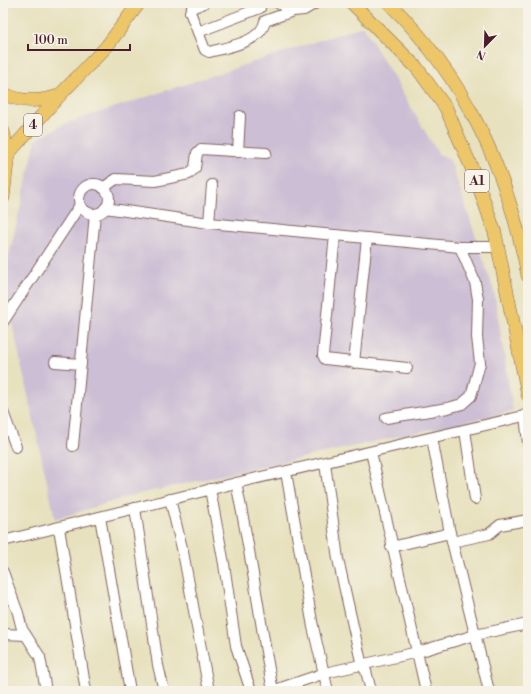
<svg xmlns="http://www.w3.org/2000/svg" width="531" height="694" viewBox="0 0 531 694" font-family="'Libre Bodoni',serif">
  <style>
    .industrial { fill: #ccbed4 }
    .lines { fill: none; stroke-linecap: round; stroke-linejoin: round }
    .minor-casing { stroke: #81635e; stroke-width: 12 }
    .major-casing { stroke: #81635e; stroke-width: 14 }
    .minor { stroke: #fff; stroke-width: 10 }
    .major { stroke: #ecc669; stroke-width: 13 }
    .labels { text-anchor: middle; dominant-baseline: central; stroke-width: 3.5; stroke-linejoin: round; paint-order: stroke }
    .shield { fill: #f7f3e8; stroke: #7e5f64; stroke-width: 1 }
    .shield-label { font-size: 13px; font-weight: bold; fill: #4a1f2b }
  </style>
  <rect width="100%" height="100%" fill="#f7f3e8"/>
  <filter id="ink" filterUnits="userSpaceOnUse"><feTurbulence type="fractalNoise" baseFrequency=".025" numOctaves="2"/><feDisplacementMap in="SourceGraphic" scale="8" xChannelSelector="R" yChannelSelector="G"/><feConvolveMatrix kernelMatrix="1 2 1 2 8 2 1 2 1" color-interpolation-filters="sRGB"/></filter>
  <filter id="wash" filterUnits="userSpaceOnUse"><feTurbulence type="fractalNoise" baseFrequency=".012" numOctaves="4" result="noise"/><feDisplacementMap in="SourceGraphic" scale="16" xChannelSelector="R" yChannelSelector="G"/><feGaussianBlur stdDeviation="0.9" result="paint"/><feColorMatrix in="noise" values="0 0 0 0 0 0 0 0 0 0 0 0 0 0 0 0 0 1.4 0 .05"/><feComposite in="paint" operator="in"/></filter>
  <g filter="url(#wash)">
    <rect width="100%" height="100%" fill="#e7e1be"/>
    <path class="industrial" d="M363 26 439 155 450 160 494 291 513 411 134 495 55 519 3 281 36 140 64 124Z"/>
  </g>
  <g filter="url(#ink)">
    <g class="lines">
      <defs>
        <g id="minor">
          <path d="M204 3 192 8 190 12 205 50 209 52C227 47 261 43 265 21L293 11 304 10 316 3"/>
          <path d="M278 3 293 11"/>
          <path d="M198 32 260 8"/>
          <path d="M238 152 240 116"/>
          <circle cx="94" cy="199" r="15"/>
          <path d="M103 188 116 179 155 181 189 174 195 168 197 153 201 149 266 153"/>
          <path d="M105 208 209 223 460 247H497"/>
          <path d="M209 223 212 185"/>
          <path d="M335 235 323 355 325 359 407 368"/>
          <path d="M3 322 80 205"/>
          <path d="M55 362 81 364"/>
          <path d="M354 363 367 238"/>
          <path d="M3 412 16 447"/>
          <path d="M525 415 528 443"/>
          <path d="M386 418 448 408 462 404 471 396 480 363 477 337 478 299 475 282 460 247"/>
          <path d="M465 430 475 499"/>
          <path d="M432 438 450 533 489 691"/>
          <path d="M73 446 95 214"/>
          <path d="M371 452 426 691"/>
          <path d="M325 463 338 559 362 666 366 671 371 691"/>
          <path d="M286 472 313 627 328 691"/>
          <path d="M236 483C251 552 260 622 273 691"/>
          <path d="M210 489 224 564 236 646 251 691"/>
          <path d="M170 499 183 552 209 691"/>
          <path d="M135 508 158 665 164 691"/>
          <path d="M100 517 130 691"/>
          <path d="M59 528 86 691"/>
          <path d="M3 541 236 483 528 415"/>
          <path d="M452 542 489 534 500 525 528 520"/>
          <path d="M391 547 450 533"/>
          <path d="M3 572 18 613 22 629 40 657 46 691"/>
          <path d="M3 634 26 635"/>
          <path d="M272 691 325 673 418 652 475 635 528 624"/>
        </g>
        <g id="major">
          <path d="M352 3 417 68 446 108 476 178 495 233 528 395"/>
          <path d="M389 3C466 79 508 171 528 276"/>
          <path d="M3 93C21 103 39 102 59 96"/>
          <path d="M3 131 8 154 3 198"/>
          <path d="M8 154 59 96 107 46 139 3"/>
        </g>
      </defs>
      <use href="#minor" class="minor-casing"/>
      <use href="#major" class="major-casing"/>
      <use href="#minor" class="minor"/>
      <use href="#major" class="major"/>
    </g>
  </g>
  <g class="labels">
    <g class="shield">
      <rect x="24" y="114" width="18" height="22" rx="3"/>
      <rect x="465" y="170" width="24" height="22" rx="3"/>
    </g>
    <g class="shield-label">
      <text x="33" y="125">4</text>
      <text x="477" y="181">A1</text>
    </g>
  </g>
  <rect width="531" height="694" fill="none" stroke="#f7f3e8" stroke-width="16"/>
  <g transform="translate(485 46) rotate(203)" stroke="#f7f3e8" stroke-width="3" paint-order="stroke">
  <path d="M0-3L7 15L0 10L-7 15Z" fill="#4a1f2b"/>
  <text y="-6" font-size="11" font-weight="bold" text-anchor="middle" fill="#4a1f2b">N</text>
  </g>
  <path d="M28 44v6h102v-6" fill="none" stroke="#4a1f2b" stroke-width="2"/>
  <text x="34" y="44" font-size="12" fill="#4a1f2b" stroke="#f7f3e8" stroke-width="3" paint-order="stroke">100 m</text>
</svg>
